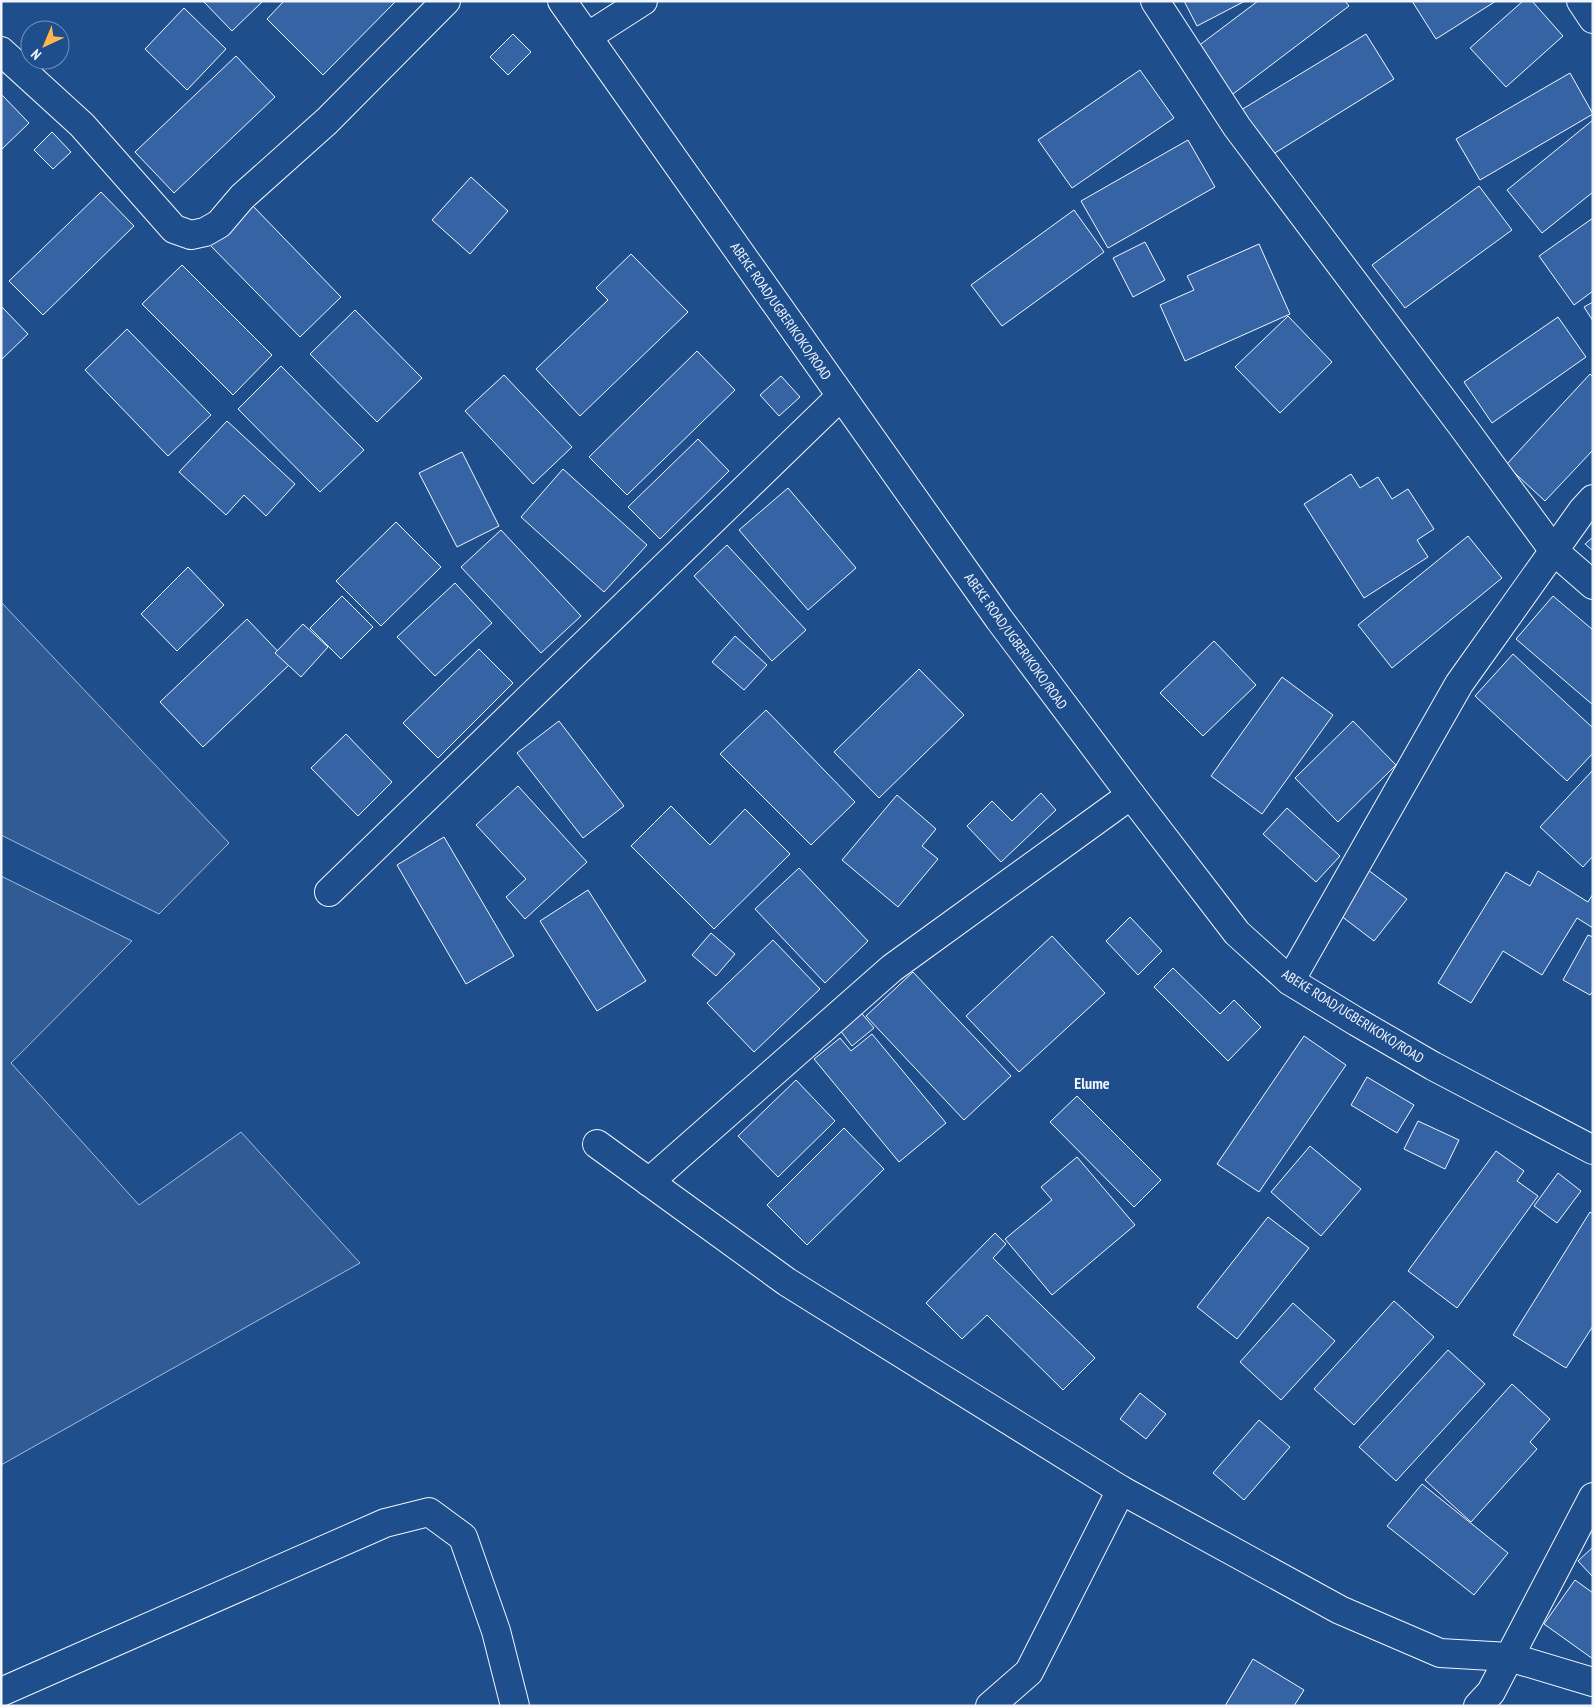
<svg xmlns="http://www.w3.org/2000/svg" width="1594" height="1707" viewBox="0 0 1594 1707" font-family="'PT Sans Narrow',sans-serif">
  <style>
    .built { fill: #305b95; stroke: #a8bbd7 }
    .building { fill: #3563a3; stroke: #f2f6ff }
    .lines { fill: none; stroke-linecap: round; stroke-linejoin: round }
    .minor-casing { stroke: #f2f6ff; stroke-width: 30 }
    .minor { stroke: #1f4e8c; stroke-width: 28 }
    .labels { text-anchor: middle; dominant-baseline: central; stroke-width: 4; stroke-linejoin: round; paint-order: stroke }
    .street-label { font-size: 14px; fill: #f2f6ff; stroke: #1f4e8c }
    .quarter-label { font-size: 16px; font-weight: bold; fill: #f2f6ff; stroke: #1f4e8c }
  </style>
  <rect width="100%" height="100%" fill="#1f4e8c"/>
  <g class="built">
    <path d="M1 602 229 843 159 914 1 835Z"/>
    <path d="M1 876 132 941 11 1063 139 1205 241 1132 360 1263 1 1465Z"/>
  </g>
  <g class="building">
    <path d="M203 1H263L232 31Z"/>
    <path d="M284 1H396L323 75 267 19Z"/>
    <path d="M1184 1H1245L1197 26Z"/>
    <path d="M1258 1H1345L1349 6 1229 97 1193 50Z"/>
    <path d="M1412 1H1496L1436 39Z"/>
    <path d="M1523 1H1532L1563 36 1506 87 1470 48Z"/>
    <path d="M184 8 226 49 187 90 145 49Z"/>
    <path d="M513 34 531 52 508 75 490 57Z"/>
    <path d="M1366 34 1394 79 1270 156 1241 110Z"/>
    <path d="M236 56 275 97 174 193 135 152Z"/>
    <path d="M1140 70 1174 118 1072 188 1038 140Z"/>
    <path d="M1570 73 1593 114 1480 180 1456 139Z"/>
    <path d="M1 94 29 123 1 150Z"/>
    <path d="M1593 120V192L1542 233 1507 190Z"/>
    <path d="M52 132 71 152 53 169 34 150Z"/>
    <path d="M1188 140 1215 187 1108 248 1081 201Z"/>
    <path d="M471 177 508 211 470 254 432 220Z"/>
    <path d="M1479 186 1512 230 1405 308 1372 265Z"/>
    <path d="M101 192 134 226 43 315 9 281Z"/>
    <path d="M250 203 341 297 300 337 209 244Z"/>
    <path d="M1074 210 1104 252 1002 326 971 285Z"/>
    <path d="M1593 218V291L1574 305 1539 256Z"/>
    <path d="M1145 242 1165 280 1133 297 1113 258Z"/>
    <path d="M1259 244 1290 314 1185 361 1160 305 1194 290 1187 276Z"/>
    <path d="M631 254 688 312 580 416 536 369 608 300 596 288Z"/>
    <path d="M182 265 272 355 233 395 142 304Z"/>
    <path d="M1593 302V321L1584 307Z"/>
    <path d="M1 306 28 334 1 360Z"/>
    <path d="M355 310 422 378 377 422 310 354Z"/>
    <path d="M1288 316 1332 362 1280 413 1235 367Z"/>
    <path d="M1558 317 1586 357 1492 423 1464 382Z"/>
    <path d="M127 329 211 415 168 456 85 370Z"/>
    <path d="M697 351 735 390 627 495 589 457Z"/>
    <path d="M281 366 364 450 320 492 238 409Z"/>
    <path d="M1590 374 1593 377V450L1545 501 1506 465Z"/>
    <path d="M504 375 572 447 533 484 465 411Z"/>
    <path d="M781 376 800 397 779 416 760 395Z"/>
    <path d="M227 421 295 484 266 516 244 495 226 515 179 472Z"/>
    <path d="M698 439 729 471 660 539 628 507Z"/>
    <path d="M462 452 499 526 457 547 419 473Z"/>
    <path d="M563 469 647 545 604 592 521 517Z"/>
    <path d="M1351 474 1360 488 1378 477 1392 499 1408 489 1434 529 1417 540 1428 557 1364 598 1304 504Z"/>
    <path d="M788 488 856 568 808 610 739 530Z"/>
    <path d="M396 522 441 567 381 626 336 581Z"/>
    <path d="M501 530 581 616 541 653 461 567Z"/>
    <path d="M1468 536 1502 578 1392 668 1358 625Z"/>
    <path d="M1593 537V551L1585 544Z"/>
    <path d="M727 545 806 630 772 661 694 576Z"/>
    <path d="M188 567 224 605 177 651 141 614Z"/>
    <path d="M455 583 492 623 435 676 397 637Z"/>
    <path d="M342 596 373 627 341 659 310 628Z"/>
    <path d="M1553 596 1593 630V705L1516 639Z"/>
    <path d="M247 619 290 664 203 747 160 702Z"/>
    <path d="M303 624 328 647 301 677 275 653Z"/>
    <path d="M735 636 767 665 744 690 712 662Z"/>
    <path d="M1214 641 1256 685 1203 736 1160 693Z"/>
    <path d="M479 649 513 683 438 758 403 723Z"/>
    <path d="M1513 654 1593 728V753L1567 781 1475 696Z"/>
    <path d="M919 669 964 715 879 798 834 752Z"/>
    <path d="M1282 677 1333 715 1262 814 1211 776Z"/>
    <path d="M766 710 855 802 811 845 720 754Z"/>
    <path d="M559 721 624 806 583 838 517 753Z"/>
    <path d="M1353 721 1396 765 1338 822 1295 778Z"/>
    <path d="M346 734 392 782 358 816 311 768Z"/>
    <path d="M1593 770V856L1583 867 1540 827Z"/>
    <path d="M518 786 587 862 525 919 506 897 526 879 476 825Z"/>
    <path d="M1041 793 1056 810 1001 862 967 826 992 801 1012 821Z"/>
    <path d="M897 795 936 829 922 846 938 859 898 907 842 860Z"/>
    <path d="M671 806 710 845 745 809 790 854 714 929 631 846Z"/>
    <path d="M1287 808 1340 856 1316 882 1263 834Z"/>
    <path d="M444 837 514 956 466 984 397 865Z"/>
    <path d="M1364 867 1407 899 1374 941 1332 909Z"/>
    <path d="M799 868 868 941 825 983 755 909Z"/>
    <path d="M1538 871 1588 902 1593 894V928L1577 918 1542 975 1503 951 1471 1003 1438 983 1506 872 1530 886Z"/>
    <path d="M588 890 646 981 597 1011 540 921Z"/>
    <path d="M1130 917 1162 951 1138 975 1106 941Z"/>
    <path d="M711 933 735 954 716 976 692 955Z"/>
    <path d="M1588 935 1593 937V991L1590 995 1563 980Z"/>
    <path d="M1052 936 1105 993 1019 1072 966 1016Z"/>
    <path d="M773 940 820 989 754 1052 707 1003Z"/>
    <path d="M1173 968 1220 1014 1234 1000 1261 1027 1228 1061 1154 987Z"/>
    <path d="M913 972 1011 1076 964 1120 866 1016Z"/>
    <path d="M858 1009 874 1028 852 1046 837 1026Z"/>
    <path d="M872 1034 946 1123 899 1162 814 1059 840 1038 851 1051Z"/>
    <path d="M1304 1036 1346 1065 1259 1192 1217 1164Z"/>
    <path d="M1367 1077 1414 1105 1397 1133 1351 1105Z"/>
    <path d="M796 1080 835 1121 778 1177 738 1136Z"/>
    <path d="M1077 1096 1161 1180 1134 1207 1050 1122Z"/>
    <path d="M1418 1121 1459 1140 1445 1169 1404 1149Z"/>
    <path d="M844 1128 884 1169 807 1245 767 1205Z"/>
    <path d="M1310 1146 1361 1189 1321 1236 1271 1192Z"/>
    <path d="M1496 1151 1524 1171 1517 1181 1538 1196 1457 1308 1408 1271Z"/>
    <path d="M1077 1157 1135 1225 1052 1295 1005 1239 1052 1200 1041 1187Z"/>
    <path d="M1558 1173 1581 1191 1557 1223 1534 1206Z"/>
    <path d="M1590 1212 1593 1214V1326L1566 1368 1513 1335Z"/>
    <path d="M1268 1217 1309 1248 1237 1339 1197 1307Z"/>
    <path d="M995 1233 1006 1244 993 1258 1095 1358 1063 1390 987 1315 962 1339 926 1303Z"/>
    <path d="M1394 1301 1434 1337 1354 1425 1314 1389Z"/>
    <path d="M1293 1303 1335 1341 1281 1400 1240 1362Z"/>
    <path d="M1448 1350 1485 1384 1396 1481 1359 1447Z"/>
    <path d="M1512 1384 1550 1419 1530 1442 1537 1449 1471 1522 1425 1480Z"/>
    <path d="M1140 1393 1166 1414 1146 1439 1120 1419Z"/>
    <path d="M1259 1420 1290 1447 1244 1500 1213 1473Z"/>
    <path d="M1422 1484 1508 1553 1474 1595 1387 1526Z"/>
    <path d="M1593 1547V1577L1578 1561Z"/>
    <path d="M1575 1580 1593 1593V1659L1544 1624Z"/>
    <path d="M1253 1659 1304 1690 1294 1706H1225Z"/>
  </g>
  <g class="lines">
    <defs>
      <g id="minor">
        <path d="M562 1 999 619 1131 795 1237 933 1290 981 1357 1022 1433 1066 1593 1150"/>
        <path d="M1155 1 1237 127 1463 427 1554 551 1593 585"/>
        <path d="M1581 1 1593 19"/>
        <path d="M587 37 643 1"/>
        <path d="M1 51 82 125 174 229 191 235 205 232 219 224 242 197 327 121 446 1"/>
        <path d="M329 892 841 396"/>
        <path d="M1290 981 1459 684 1582 511 1593 499"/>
        <path d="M597 1144 787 1282 1121 1490 1340 1610 1440 1653 1509 1657 1593 1682"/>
        <path d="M649 1182 892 968 1131 795"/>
        <path d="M1 1692 385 1523 429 1512 463 1537 496 1631 515 1706"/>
        <path d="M990 1706 1029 1672 1121 1490"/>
        <path d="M1478 1706 1491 1692 1593 1497"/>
      </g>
    </defs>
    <use href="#minor" class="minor-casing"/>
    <use href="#minor" class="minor"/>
  </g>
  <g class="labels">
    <g class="street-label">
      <text transform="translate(781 311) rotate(55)">ABEKE ROAD/UGBERIKOKO/ROAD</text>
      <text transform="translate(1016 641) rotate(54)">ABEKE ROAD/UGBERIKOKO/ROAD</text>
      <text transform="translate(1353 1016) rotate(32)">ABEKE ROAD/UGBERIKOKO/ROAD</text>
    </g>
    <g class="quarter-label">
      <text x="1092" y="1083">Elume</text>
    </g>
  </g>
  <rect width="1594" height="1707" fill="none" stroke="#f2f6ff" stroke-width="5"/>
  <g transform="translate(45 45) rotate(224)"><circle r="24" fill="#1f4e8c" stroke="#7391ba"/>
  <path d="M0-4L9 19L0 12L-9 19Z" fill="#ffb74d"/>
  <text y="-8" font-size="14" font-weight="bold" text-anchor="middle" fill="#f2f6ff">N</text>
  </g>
</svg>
